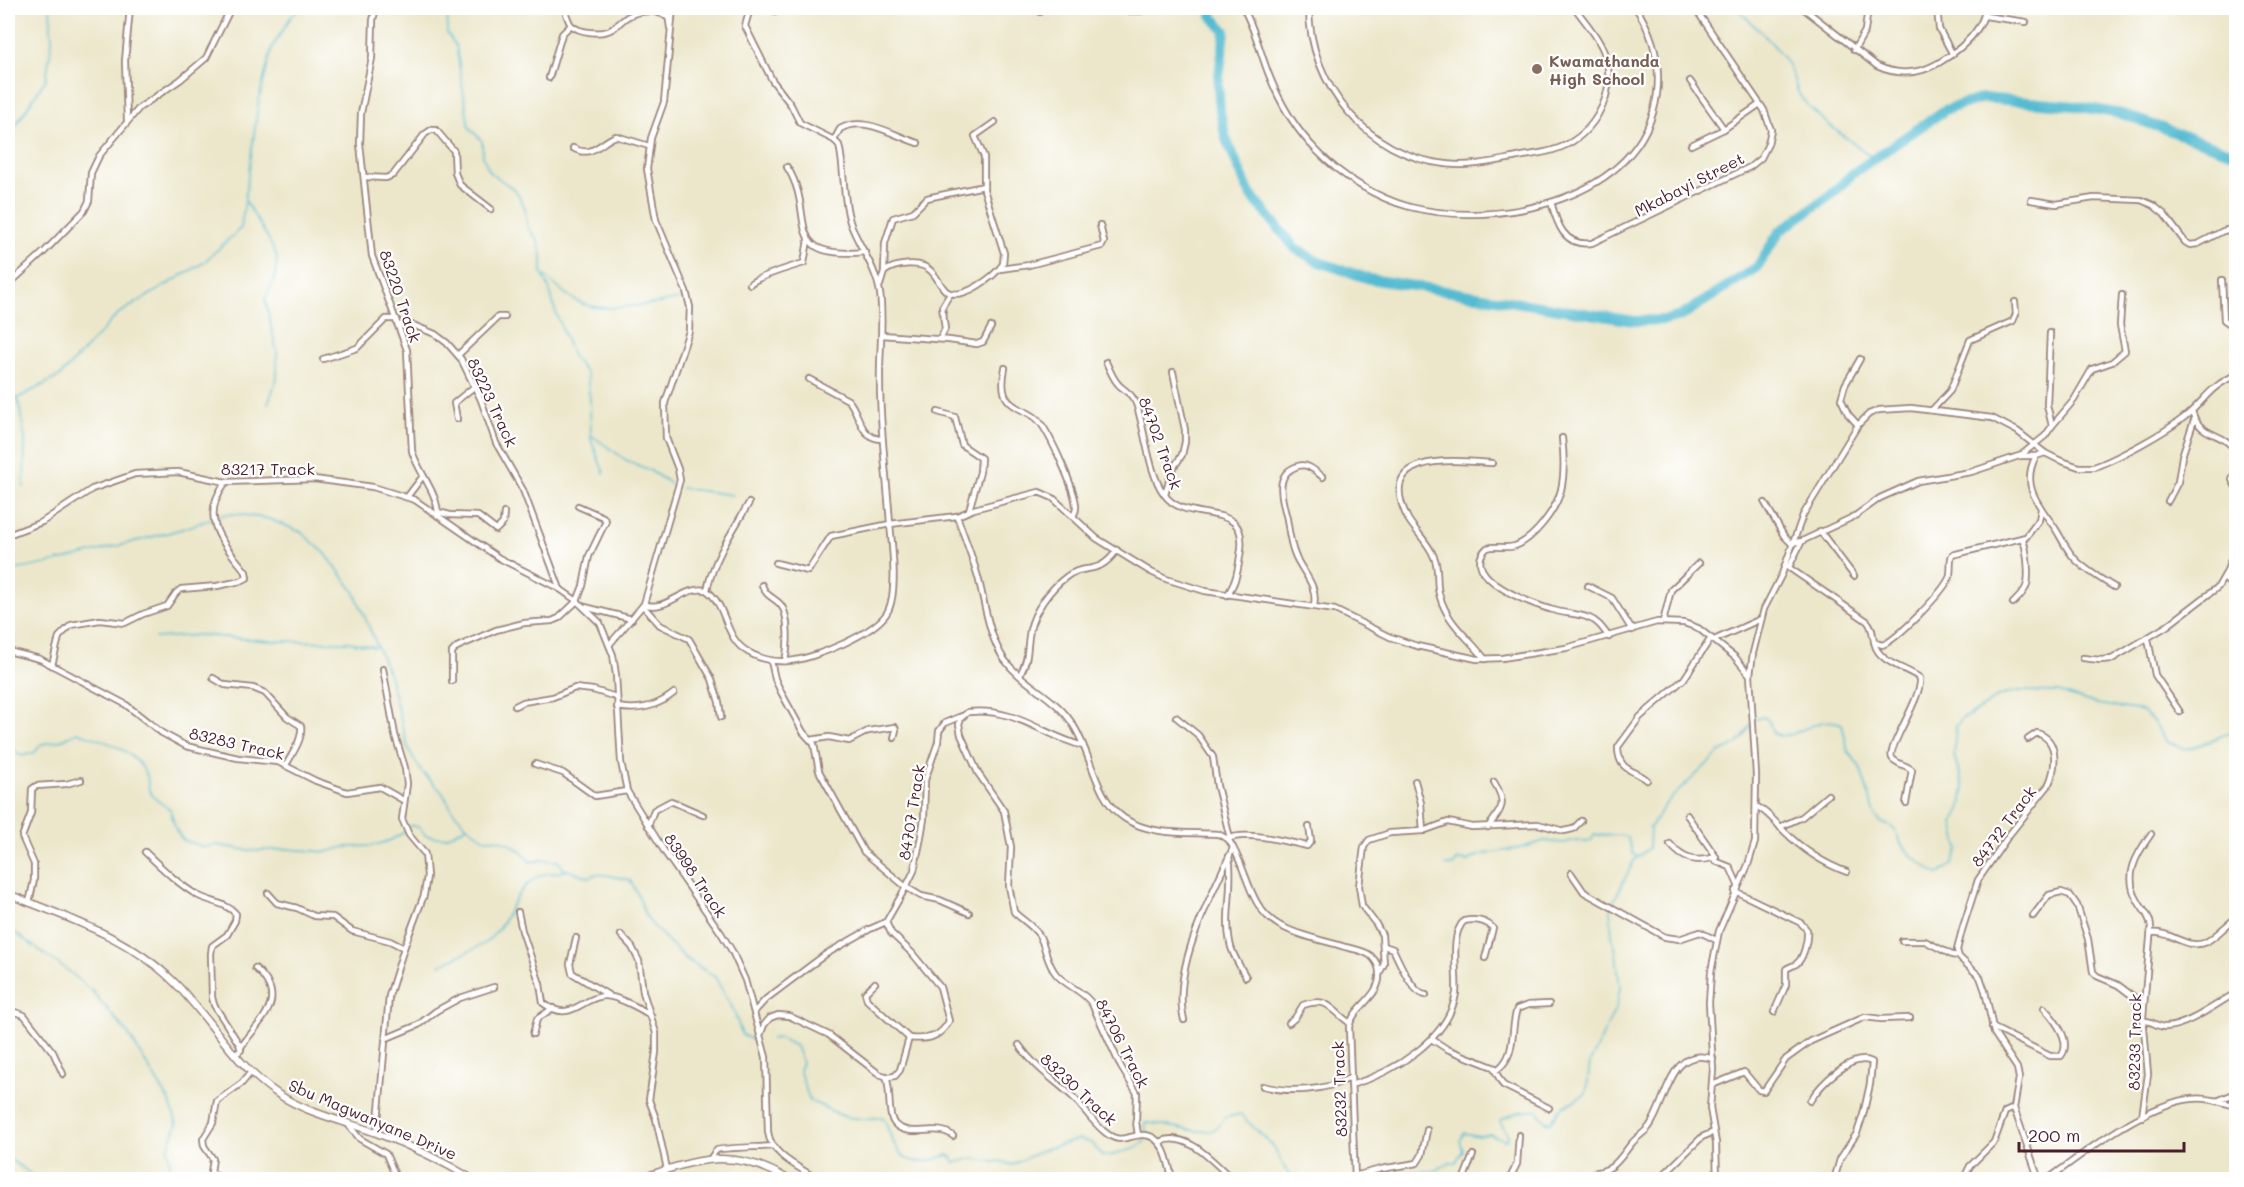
<svg xmlns="http://www.w3.org/2000/svg" width="2244" height="1187" viewBox="0 0 2244 1187" font-family="Mali,sans-serif">
  <style>
    .lines { fill: none; stroke-linecap: round; stroke-linejoin: round }
    .stream { stroke: #54bbd2; stroke-width: 1.5 }
    .river { stroke: #54bbd2; stroke-width: 10 }
    .minor-casing { stroke: #9b837b; stroke-width: 8 }
    .secondary-casing { stroke: #9b837b; stroke-width: 9 }
    .minor { stroke: #fff; stroke-width: 4.5 }
    .secondary { stroke: #fff; stroke-width: 6 }
    .education-dot { fill: #8d6e63; stroke: #fff; stroke-width: 2 }
    .labels { text-anchor: middle; dominant-baseline: central; stroke-width: 4.5; stroke-linejoin: round; paint-order: stroke }
    .education-label { font-size: 16px; font-weight: bold; fill: #785e54; stroke: #fff; text-anchor: start }
    .street-label { font-size: 16px; fill: #4a1f2b; stroke: #fff }
  </style>
  <rect width="100%" height="100%" fill="#fff"/>
  <filter id="ink" filterUnits="userSpaceOnUse"><feTurbulence type="fractalNoise" baseFrequency=".0167" numOctaves="2"/><feDisplacementMap in="SourceGraphic" scale="12" xChannelSelector="R" yChannelSelector="G"/><feConvolveMatrix kernelMatrix="1 2 1 2 8 2 1 2 1" color-interpolation-filters="sRGB"/></filter>
  <filter id="wash" filterUnits="userSpaceOnUse"><feTurbulence type="fractalNoise" baseFrequency=".008" numOctaves="4" result="noise"/><feDisplacementMap in="SourceGraphic" scale="24" xChannelSelector="R" yChannelSelector="G"/><feGaussianBlur stdDeviation="1.35" result="paint"/><feColorMatrix in="noise" values="0 0 0 0 0 0 0 0 0 0 0 0 0 0 0 0 0 1.4 0 .05"/><feComposite in="paint" operator="in"/></filter>
  <g filter="url(#wash)">
    <rect width="100%" height="100%" fill="#ece7cb"/>
    <g class="lines">
      <g class="stream">
        <path d="M448 8 447 33 456 46 469 127 482 141 483 157 490 172 516 191 525 208 527 226 538 241 542 255V274L549 288 555 310 572 356 587 374 590 400 591 440 604 473"/>
        <path d="M1737 8C1754 26 1776 44 1789 67 1795 77 1795 91 1803 100 1823 123 1851 141 1875 159"/>
        <path d="M8 137 46 79 52 42 50 8"/>
        <path d="M245 200 268 238 277 257 275 278 265 299 277 352V378L268 404"/>
        <path d="M545 276C579 307 587 311 633 306 649 305 663 303 679 299"/>
        <path d="M18 398 25 439 24 487"/>
        <path d="M8 399 18 398 60 376 118 314 203 263 241 228 259 99 272 48 292 15 301 8"/>
        <path d="M591 435 626 460 649 470 676 487"/>
        <path d="M681 488 733 495"/>
        <path d="M216 515 238 514 269 519 301 532 325 553 354 591 389 675 408 748 421 771 442 792 453 811 467 826"/>
        <path d="M8 571C49 565 86 554 125 544 154 536 182 531 210 519"/>
        <path d="M155 638 200 635 271 641 349 642 375 647"/>
        <path d="M1755 719 1764 717 1769 721 1773 733C1793 745 1815 712 1842 724L1848 751 1860 767 1876 817 1882 823 1890 826 1895 830 1901 844 1912 856 1933 872 1940 874 1953 863 1959 849 1953 823 1961 807 1964 787 1954 756 1956 726 1963 718 1980 709 1997 697 2017 691 2058 692 2097 704 2142 711 2152 720 2167 742 2186 749 2211 741 2236 729"/>
        <path d="M8 751 14 750 21 756 34 753 42 744 59 741 77 732C104 741 135 748 147 776 148 781 148 786 149 790 153 799 162 804 170 809L176 830 183 840 204 847 217 845 252 851 287 849 327 852 345 847 371 846 389 841 405 832"/>
        <path d="M408 828 412 825 420 828 425 835C445 840 449 837 467 826L485 839C502 837 520 847 530 862L542 860 558 861 564 869 590 877 596 874 606 875 630 880 639 897 645 915 654 927 685 958 715 977 734 1011 742 1035 755 1041"/>
        <path d="M1445 865 1453 866 1458 860 1467 861 1480 855 1521 848 1544 841 1563 843 1577 840 1585 842 1591 841 1594 835H1620L1627 837 1633 854 1637 855"/>
        <path d="M1612 904 1635 859 1649 848 1650 828 1667 802 1719 753 1736 745 1743 738 1752 723"/>
        <path d="M8 928 70 972 93 992 128 1034 170 1102 177 1124 168 1148 172 1180"/>
        <path d="M440 965C455 957 473 951 486 942 511 923 508 892 541 875 549 872 560 873 568 870"/>
        <path d="M771 1039 779 1038 796 1046 802 1063 799 1070 810 1101 845 1117 865 1119 882 1117 885 1120C898 1160 907 1170 948 1155L952 1157 955 1163 973 1158 993 1162 1001 1161 1012 1165 1043 1150 1080 1139 1093 1144 1102 1156C1116 1156 1133 1150 1144 1142L1145 1138"/>
        <path d="M1146 1133 1145 1123C1162 1122 1204 1137 1215 1129 1219 1127 1222 1121 1224 1118L1240 1114 1274 1147 1284 1167 1294 1180"/>
        <path d="M8 1158 40 1180"/>
        <path d="M1386 1180 1398 1178 1405 1172 1435 1171 1450 1162H1456L1463 1150 1460 1141 1464 1133 1479 1136 1490 1134 1504 1140 1507 1139 1508 1135 1500 1122 1502 1119 1519 1112 1538 1110 1539 1114 1546 1122H1551L1560 1109 1586 1094 1590 1063 1617 1005 1620 988 1616 952 1612 936 1610 909"/>
      </g>
      <path class="river" d="M1213 8 1211 15 1225 31 1218 84 1220 112 1226 139 1250 194 1296 249 1319 262 1370 279 1634 321 1665 320 1681 316 1757 267 1780 231 1831 195 1853 173 1945 110 1983 98 2075 106 2122 114 2236 154"/>
    </g>
  </g>
  <g filter="url(#ink)">
    <g class="lines">
      <defs>
        <g id="minor">
          <path d="M376 8 373 20 372 58 361 113 360 144 372 256 407 350 412 451C419 474 438 492 438 516"/>
          <path d="M491 8 495 11 500 8"/>
          <path d="M564 8C566 13 568 21 571 25 579 33 603 35 612 29 617 26 621 21 627 17 639 10 655 9 667 17"/>
          <path d="M667 8 670 28"/>
          <path d="M755 8 749 12 745 26 772 80 791 105 800 123 834 140 839 145C845 170 842 196 850 222 858 246 876 266 880 293 884 323 879 353 880 384 880 431 887 477 890 524L831 536 808 571 776 563"/>
          <path d="M769 8 775 11"/>
          <path d="M1243 8C1255 29 1260 52 1269 75 1280 103 1296 130 1317 151 1341 176 1376 198 1410 207 1497 229 1643 201 1657 94 1661 62 1653 34 1636 8"/>
          <path d="M1309 8C1309 84 1367 156 1446 164 1469 167 1491 162 1513 158 1526 155 1540 154 1553 150 1591 139 1615 99 1607 62 1602 40 1587 25 1575 8"/>
          <path d="M1803 8 1877 66C1890 72 1904 74 1918 71 1943 66 1984 34 1985 8"/>
          <path d="M1937 8 1939 29 1952 53"/>
          <path d="M1130 11H1141L1145 8"/>
          <path d="M1040 12V8"/>
          <path d="M1985 16 2026 22"/>
          <path d="M1854 50 1865 31 1868 8"/>
          <path d="M549 78 562 34 571 25"/>
          <path d="M1690 81 1724 129"/>
          <path d="M127 120 125 61 130 8"/>
          <path d="M834 140 840 129C865 115 894 136 918 143"/>
          <path d="M1691 145 1724 129 1760 104"/>
          <path d="M573 148C592 159 600 142 616 136L649 146"/>
          <path d="M787 167C818 215 778 260 865 252"/>
          <path d="M365 177 386 178 393 175 425 134 431 130H436L454 151 455 173 460 185 491 209"/>
          <path d="M2031 200 2056 204 2094 198 2141 200 2153 205 2164 214 2185 242 2190 245 2198 244 2223 231 2236 228"/>
          <path d="M1551 202C1557 224 1564 247 1592 243L1750 167 1761 158 1768 144 1771 130 1764 110 1695 8"/>
          <path d="M1000 269 1029 265 1102 246 1104 242 1100 225"/>
          <path d="M884 272 885 243 893 218 913 212 927 198 984 186"/>
          <path d="M2222 280 2224 320 2236 328"/>
          <path d="M750 284C755 278 794 266 804 263L808 240"/>
          <path d="M8 285 44 252 84 211 89 201 91 173 99 156 139 108 180 80 206 58 231 8"/>
          <path d="M880 285 884 272C894 264 921 260 931 271 937 277 940 285 946 291 961 302 994 277 1003 264L1004 253 984 190V157L975 136 995 122"/>
          <path d="M399 325H413L435 334 447 343 461 359 481 400 496 443 523 490 560 589"/>
          <path d="M882 335 949 340 977 344 983 342 991 327"/>
          <path d="M940 339 945 329 942 307 950 294"/>
          <path d="M458 355 498 317H505"/>
          <path d="M323 359 357 348 386 319H397"/>
          <path d="M1106 362C1110 370 1113 380 1120 386 1127 392 1134 396 1137 406 1145 431 1149 474 1164 494 1187 528 1252 495 1240 556 1238 570 1236 583 1227 595"/>
          <path d="M1005 368C1003 378 1001 392 1008 400 1015 410 1031 411 1039 421 1050 434 1076 491 1076 507 1076 512 1075 512 1073 516"/>
          <path d="M809 379 848 400C860 412 859 439 882 439"/>
          <path d="M1932 410 1950 391 1970 340 2013 321 2016 314 2015 302"/>
          <path d="M2192 411C2200 439 2222 430 2236 451"/>
          <path d="M938 412 955 417 962 445 981 458 980 472 969 510"/>
          <path d="M457 419 454 403 475 386"/>
          <path d="M1858 425 1848 414 1841 399 1845 385 1860 359"/>
          <path d="M2052 426 2074 400 2092 369 2112 362 2125 351 2120 325 2122 295"/>
          <path d="M1562 438C1564 455 1565 473 1561 490 1556 510 1534 539 1515 546 1505 549 1496 545 1487 548 1457 577 1534 605 1553 610 1565 614 1578 613 1589 618 1598 621 1603 629 1609 637"/>
          <path d="M2020 456 2045 436 2052 426 2047 405 2050 333"/>
          <path d="M2036 456C2020 486 2039 505 2055 528 2062 539 2067 551 2076 560 2087 571 2101 579 2114 587"/>
          <path d="M2236 470 2232 480 2236 487"/>
          <path d="M1165 495 1172 470 1182 455 1185 442V430L1173 372"/>
          <path d="M407 497 423 476"/>
          <path d="M2168 501 2178 482 2182 456 2194 420"/>
          <path d="M1765 503 1784 536 1791 543 1802 541 1855 516 1880 498 1918 481 1971 472 2019 456H2036L2045 453"/>
          <path d="M438 512 450 515 478 516 496 530 503 523 504 513"/>
          <path d="M957 516 974 509 1039 492 1053 498 1096 538 1151 572 1166 579 1205 591 1335 610 1390 637 1417 646 1477 659 1502 658 1566 648 1657 622 1684 623 1698 628 1726 650 1735 657 1750 675"/>
          <path d="M1820 531 1854 576"/>
          <path d="M8 535 42 522 92 489 135 474 178 472 226 482 314 479 373 487 415 500 499 558 560 589 577 601 600 623 613 655 616 675 621 762 627 791 666 854 721 933 732 951 745 980 766 1057 768 1132C771 1156 801 1168 819 1180"/>
          <path d="M1785 565 1867 621C1874 628 1872 638 1876 648 1884 664 1906 668 1920 678 1923 697 1886 749 1892 758 1896 764 1907 765 1912 770L1906 803"/>
          <path d="M1789 567 1802 541"/>
          <path d="M2224 578 2236 589"/>
          <path d="M762 585C767 598 773 596 781 605 790 617 788 648 785 661"/>
          <path d="M1588 586 1612 598 1632 630"/>
          <path d="M707 590C714 558 732 532 749 503"/>
          <path d="M2013 603C2018 598 2023 594 2026 587 2030 578 2027 547 2022 538"/>
          <path d="M644 604C666 613 684 585 706 590 728 605 723 638 748 652 760 659 774 662 788 661 812 660 877 633 888 611 898 591 892 546 890 524L957 516C964 536 972 556 978 577 985 603 988 635 1004 659 1023 686 1057 696 1075 728 1092 757 1096 799 1124 818 1150 836 1188 832 1218 834L1228 839C1246 830 1287 842 1307 846L1311 841 1309 827"/>
          <path d="M643 606 660 625 689 639 712 679 719 702 721 717"/>
          <path d="M1314 606C1318 584 1303 574 1295 555 1290 543 1289 531 1287 519 1283 501 1272 474 1298 466 1308 463 1315 471 1323 477"/>
          <path d="M585 607 632 619"/>
          <path d="M1663 622 1671 590 1699 563"/>
          <path d="M2148 639 2155 675 2180 712"/>
          <path d="M1714 640 1761 619"/>
          <path d="M1874 642 1882 645C1896 641 1943 592 1949 578 1952 571 1949 562 1952 555L2026 537 2039 520 2041 509"/>
          <path d="M609 645 644 604 680 480 678 469 666 438 665 403 689 331 690 307 686 291 656 220 647 169 651 138 664 102 673 8"/>
          <path d="M8 651 40 659 125 704 162 733 186 746 238 758 278 762 316 781 347 792 380 787 403 800"/>
          <path d="M2083 658 2100 660 2112 659 2167 626 2218 587 2226 573 2236 547"/>
          <path d="M1485 659C1469 638 1448 624 1440 597 1435 584 1440 570 1434 557 1428 542 1416 532 1408 519 1374 452 1451 460 1492 463"/>
          <path d="M52 665 59 637 71 625 100 620 125 623 143 614 167 606 176 593 181 589 217 586 241 581 247 578 246 572C224 544 197 519 226 482"/>
          <path d="M1020 675C1030 656 1026 650 1030 630 1034 611 1050 589 1066 577 1085 562 1097 578 1117 550"/>
          <path d="M213 678 225 685 253 688 265 693 287 717 301 726C303 739 292 754 286 765"/>
          <path d="M452 681V652L457 647 496 630 524 623 552 621 559 618 577 601 583 586 589 556 606 521 603 517 578 506"/>
          <path d="M515 706 523 702 553 697 575 688 593 690 616 697"/>
          <path d="M617 707C638 711 657 707 674 693"/>
          <path d="M962 716 945 723 939 731 938 742 925 780 924 819 920 842 914 871 906 887 921 896 940 900 969 913"/>
          <path d="M1176 717 1198 735 1213 757 1217 786 1230 838"/>
          <path d="M2028 739 2037 733C2060 740 2056 769 2048 786L2009 835 1978 880 1962 930 1957 950 1959 957 1980 977 1985 991 1994 1033 2017 1068 2019 1078 2014 1108 2039 1180"/>
          <path d="M811 740 829 737 849 741 868 731 895 727 896 730 894 738"/>
          <path d="M1083 746C1042 735 1015 707 968 712L961 718 959 724 961 735 978 773 1004 811 1011 847 1009 886 1014 912C1022 920 1032 925 1039 935 1046 947 1046 962 1056 974 1066 986 1084 991 1092 1004L1121 1067 1137 1093 1136 1122 1138 1135"/>
          <path d="M535 764 563 773 595 796 627 791"/>
          <path d="M1647 780C1634 769 1618 772 1618 747L1640 717 1684 679 1711 638"/>
          <path d="M1415 781 1421 803 1423 831"/>
          <path d="M1756 806C1768 812 1775 822 1784 831 1803 850 1822 863 1847 872"/>
          <path d="M1687 815 1716 857"/>
          <path d="M648 826 654 810 671 801 703 815"/>
          <path d="M1488 827C1503 808 1507 803 1494 782"/>
          <path d="M1780 827 1802 817 1828 795"/>
          <path d="M1228 839C1248 867 1247 907 1279 925 1298 936 1323 940 1345 947 1353 949 1364 950 1371 956 1375 960 1379 966 1379 972 1382 997 1353 1006 1349 1027L1355 1180"/>
          <path d="M1670 844C1683 860 1696 863 1716 857L1715 861 1730 867 1738 885"/>
          <path d="M145 852C161 867 178 884 197 895 210 902 227 903 236 914L235 921 227 935 212 946 211 954 212 997 214 1005 239 1044 241 1050 235 1055"/>
          <path d="M1229 857C1234 886 1224 915 1230 943 1232 955 1240 966 1246 977"/>
          <path d="M1571 873 1584 892 1665 937 1679 939 1700 932 1716 940"/>
          <path d="M1735 891 1801 923 1807 930C1808 939 1804 959 1796 964 1793 966 1789 967 1786 969V985L1774 1012"/>
          <path d="M268 893 277 903 297 908 314 916 333 917 352 931 390 941 404 948"/>
          <path d="M29 903 34 880V864L22 837 31 813 32 789 36 786 66 784 81 780"/>
          <path d="M518 912 522 931 540 984 543 1003C571 1024 580 998 604 996 615 995 642 1009 651 1016"/>
          <path d="M2033 916 2049 895 2061 892 2070 895 2077 905 2088 939 2093 972 2097 976 2118 985 2134 997 2142 1015"/>
          <path d="M886 922 891 933 912 953 940 987 949 1021C940 1038 927 1040 909 1038"/>
          <path d="M2151 933C2170 930 2187 951 2206 942 2217 936 2226 925 2236 918"/>
          <path d="M621 935 632 947 639 961 643 992 656 1033V1052L649 1100 656 1119 667 1169"/>
          <path d="M576 938 570 964 572 973 608 995"/>
          <path d="M1902 941H1925L1952 955 1958 956"/>
          <path d="M1384 946 1393 949C1399 961 1412 994 1426 995"/>
          <path d="M1379 974 1384 964 1382 935 1376 924 1362 906 1359 886 1364 847 1369 840 1390 833 1423 831 1448 822 1472 827 1538 824 1564 831 1573 829 1581 821"/>
          <path d="M8 1010 24 1015 53 1052 63 1074"/>
          <path d="M755 1011 766 999 826 954 870 929 886 922 906 887 864 852 819 771 814 744 803 732 781 692 775 679 771 661"/>
          <path d="M1184 1020C1171 967 1212 895 1233 848"/>
          <path d="M2144 1021C2152 1020 2158 1028 2166 1027 2188 1026 2217 1003 2236 993"/>
          <path d="M1289 1023 1295 1018 1303 1005C1330 996 1331 1011 1350 1023"/>
          <path d="M1992 1027 2050 1056H2061C2073 1041 2054 1019 2044 1008"/>
          <path d="M761 1033 764 1025 770 1018 778 1015 789 1016 829 1035 879 1074 888 1077 895 1076 900 1070 909 1038 867 1000 865 993 875 983"/>
          <path d="M533 1034 537 1019 553 1008"/>
          <path d="M387 1038 418 1025 436 1011 460 998 494 987"/>
          <path d="M1433 1040 1447 1049 1498 1069C1517 1055 1510 1029 1517 1009L1528 1005 1549 1004"/>
          <path d="M1019 1045C1036 1069 1055 1080 1075 1099 1085 1110 1094 1124 1106 1133 1120 1144 1127 1136 1141 1135 1164 1133 1169 1163 1172 1180"/>
          <path d="M241 1047C259 1020 291 1000 255 968"/>
          <path d="M1494 1069 1503 1085 1549 1108"/>
          <path d="M886 1076C892 1092 886 1119 897 1126 913 1138 937 1123 953 1136"/>
          <path d="M1351 1085C1392 1073 1449 1040 1456 993 1458 974 1449 935 1464 921 1474 919 1485 920 1493 928L1485 958"/>
          <path d="M1712 1085 1744 1072 1759 1090 1764 1091 1786 1059 1811 1041 1865 1017 1881 1019 1910 1018"/>
          <path d="M1263 1086C1290 1093 1325 1091 1350 1078"/>
          <path d="M1810 1101C1820 1085 1851 1052 1872 1062L1870 1084 1863 1115 1857 1133 1840 1159 1834 1180"/>
          <path d="M2217 1101 2236 1093"/>
          <path d="M2142 1117 2148 1074 2143 1017 2151 927C2150 915 2143 911 2138 901 2123 876 2136 855 2151 834"/>
          <path d="M347 1123 360 1139 386 1154 397 1180"/>
          <path d="M377 1133 389 996 404 948 424 895 427 876 425 854 409 835 402 819 407 784 405 768 395 735 383 669"/>
          <path d="M1159 1142C1187 1129 1214 1163 1233 1180"/>
          <path d="M711 1158C713 1155 714 1152 717 1150 720 1148 764 1147 773 1146"/>
          <path d="M1354 1176 1381 1169 1417 1163 1422 1155 1427 1130"/>
          <path d="M224 1180 211 1172 213 1159 204 1146 203 1139 213 1123 217 1101 242 1083 251 1072"/>
          <path d="M1463 1180 1473 1155"/>
          <path d="M1509 1180 1517 1164 1519 1135"/>
          <path d="M1582 1180C1590 1170 1601 1174 1611 1167 1620 1161 1625 1151 1632 1143 1637 1137 1644 1133 1649 1127 1667 1103 1669 1044 1713 1059"/>
          <path d="M1658 1180 1702 1137 1714 1132"/>
          <path d="M1717 1180 1716 1143 1710 1108 1713 1069 1709 1003 1711 972 1719 931 1748 865 1755 842 1756 775 1750 675 1753 653 1764 609 1782 574 1803 515 1858 425 1869 414 1879 410 1911 408 1992 418 2017 431 2045 453 2059 460 2079 467H2094C2117 459 2168 431 2187 415 2207 398 2209 387 2236 375"/>
          <path d="M1963 1180 1970 1166 1994 1142 2005 1112 2014 1108"/>
          <path d="M2047 1180C2083 1153 2147 1103 2191 1099 2206 1097 2222 1102 2236 1106"/>
        </g>
        <g id="secondary">
          <path d="M8 894C65 917 127 936 172 980 209 1016 234 1065 278 1094 308 1114 345 1121 379 1134 412 1146 444 1162 474 1180"/>
          <path d="M636 1180C694 1160 732 1145 789 1180"/>
        </g>
      </defs>
      <use href="#minor" class="minor-casing"/>
      <use href="#secondary" class="secondary-casing"/>
      <use href="#minor" class="minor"/>
      <use href="#secondary" class="secondary"/>
    </g>
  </g>
  <circle class="education-dot" cx="1537" cy="69" r="6"/>
  <g class="labels">
    <g class="education-label">
      <text x="1549" y="60">Kwamathanda<tspan x="1549" dy="18">High School</tspan></text>
    </g>
    <g class="street-label">
      <text transform="translate(1689 184) rotate(-27)">Mkabayi Street</text>
      <text transform="translate(401 296) rotate(71)">83220 Track</text>
      <text transform="translate(493 402) rotate(65)">83223 Track</text>
      <text transform="translate(1161 443) rotate(70)">84702 Track</text>
      <text x="268" y="468">83217 Track</text>
      <text transform="translate(237 743) rotate(13)">83283 Track</text>
      <text transform="translate(911 812) rotate(-81)">84707 Track</text>
      <text transform="translate(2003 826) rotate(-53)">84772 Track</text>
      <text transform="translate(696 875) rotate(56)">83998 Track</text>
      <text transform="translate(2134 1042) rotate(-89)">83233 Track</text>
      <text transform="translate(1123 1043) rotate(63)">84706 Track</text>
      <text transform="translate(1079 1089) rotate(43)">83230 Track</text>
      <text transform="translate(1339 1089) rotate(-92)">83232 Track</text>
      <text transform="translate(373 1119) rotate(23)">Sbu Magwanyane Drive</text>
    </g>
  </g>
  <rect width="2244" height="1187" fill="none" stroke="#fff" stroke-width="30"/>
  <path d="M2019 1142v9h165v-9" fill="none" stroke="#4a1f2b" stroke-width="3"/>
  <text x="2028" y="1142" font-size="18" fill="#4a1f2b" stroke="#ffffff" stroke-width="4.5" paint-order="stroke">200 m</text>
</svg>
